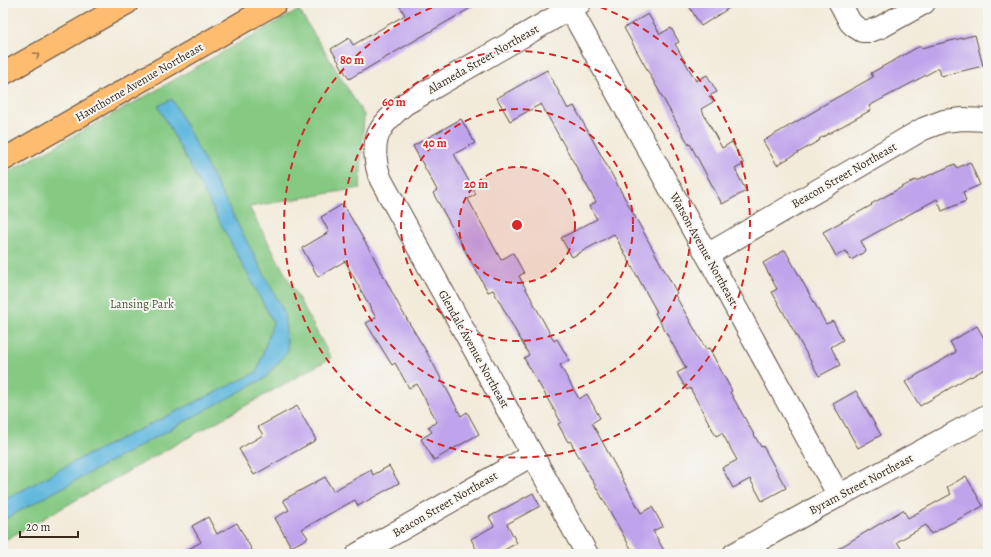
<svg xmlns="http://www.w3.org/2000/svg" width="991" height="557" viewBox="0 0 991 557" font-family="Alegreya,serif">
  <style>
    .green { fill: #85c983; stroke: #607a50 }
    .water { fill: #61b7de; stroke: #4e707e }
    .building { fill: #bfa4ec }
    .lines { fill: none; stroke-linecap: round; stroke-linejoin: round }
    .minor-casing { stroke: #57473a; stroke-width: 24 }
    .major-casing { stroke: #57473a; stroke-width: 24 }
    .highway-casing { stroke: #57473a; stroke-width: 24 }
    .minor { stroke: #fff; stroke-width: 22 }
    .major { stroke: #febc70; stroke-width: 22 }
    .highway { stroke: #febc70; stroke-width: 22 }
    .oneway { stroke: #936c43 }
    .ring { fill: none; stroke: #d62828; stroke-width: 2; stroke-dasharray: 7 5 }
    .labels { text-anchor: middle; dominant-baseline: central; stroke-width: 4; stroke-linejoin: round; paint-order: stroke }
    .street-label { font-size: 12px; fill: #3b2a1e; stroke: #f6f6f2 }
    .park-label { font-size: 12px; fill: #515a3c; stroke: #f6f6f2 }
    .centre { fill: #d62828; stroke: #f6f6f2; stroke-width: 2 }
    .ring-label { font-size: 12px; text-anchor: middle; font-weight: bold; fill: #d62828; stroke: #f6f6f2; stroke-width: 4; stroke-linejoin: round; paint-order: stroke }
  </style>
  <rect width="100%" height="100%" fill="#f6f6f2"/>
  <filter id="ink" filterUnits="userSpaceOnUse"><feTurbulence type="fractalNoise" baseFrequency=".025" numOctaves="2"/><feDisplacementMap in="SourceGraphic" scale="8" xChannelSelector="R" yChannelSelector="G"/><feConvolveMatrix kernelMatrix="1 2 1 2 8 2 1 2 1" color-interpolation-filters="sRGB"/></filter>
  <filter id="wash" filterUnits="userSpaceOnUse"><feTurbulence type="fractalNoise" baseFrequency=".012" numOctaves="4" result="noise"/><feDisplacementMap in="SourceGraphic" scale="16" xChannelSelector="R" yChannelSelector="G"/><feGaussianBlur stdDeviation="0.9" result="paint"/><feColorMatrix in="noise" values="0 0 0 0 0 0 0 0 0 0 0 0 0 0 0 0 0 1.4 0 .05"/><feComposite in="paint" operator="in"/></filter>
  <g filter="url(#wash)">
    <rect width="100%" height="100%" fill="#f3ebda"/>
    <path class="green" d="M299 10 364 115 360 188 249 207 331 358 3 541V175L146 96 226 50Z"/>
    <path class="water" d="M172 99 284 312 288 351 265 378 3 520V501L79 459 257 372 273 322 158 106Z"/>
    <g id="blocks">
      <g class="building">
        <path d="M398 3H479L349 79 331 49 349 38 353 45 405 15Z"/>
        <path d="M687 3H737L701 26Z"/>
        <path d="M648 14 660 34 671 28 679 42 675 44 696 81 707 75 717 92 709 96 713 102 701 109 722 148 732 142 744 164 735 169 746 191 722 204 690 144 689 145 624 28Z"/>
        <path d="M975 35 983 66 941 76 939 68 869 106 871 110 819 139 820 140 777 165 763 141 820 108V107L873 77 871 73 920 46 921 48Z"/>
        <path d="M547 70 568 109 574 106 677 293 675 295 706 349 709 348 732 391 730 392 761 447 763 446 786 488 762 501 750 479 733 488 722 468 737 460 722 433 716 436 690 388 687 390 677 373 686 368 655 313 657 312 614 234 572 257 561 238 597 219 589 206 596 202 541 104 510 121 497 98Z"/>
        <path d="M461 119 475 143 454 154 476 194 468 199 501 260 513 253 524 273 519 276 554 341 557 339 569 360 560 365 579 399 587 394 600 418 592 423 641 513 652 507 663 526 653 531 666 554H634L570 441 568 442 558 424 561 422 524 358 529 355 493 290 488 292 433 193 437 190 413 146Z"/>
        <path d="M970 162 980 185 963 192 966 201 942 211 937 199 861 241 866 251 851 260 846 251 836 256 823 232 872 205 871 204 915 180 916 181 955 164 957 168Z"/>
        <path d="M343 204 372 254 402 311 429 356 461 416 467 412 479 434 434 460 421 439 432 432 428 427 437 422 417 384 409 388 395 363 392 365 366 323 376 318 345 261 318 277 302 248 329 232 321 217Z"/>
        <path d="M785 250 826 324 833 321 843 340 831 347 840 365 819 376 772 292 777 289 763 263Z"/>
        <path d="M977 326 988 345V367L971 377 970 376 920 406 905 382 956 352 950 342Z"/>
        <path d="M856 391 881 435 858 448 833 404Z"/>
        <path d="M297 406 316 440 254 475 239 449 263 435 258 427Z"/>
        <path d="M389 466 399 483 358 506 355 500 302 529 308 538 291 547 275 518 289 510 283 500 325 477 333 491 371 470 373 475Z"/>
        <path d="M966 476 983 506 931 534 926 525 897 542 901 548 891 554H829L903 510 908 518 951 494 947 487Z"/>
        <path d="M533 493 540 506 507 524 517 543 497 554H479L471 539 494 526 489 517Z"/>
        <path d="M208 517 217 534 237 523 254 554H180L201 542 192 526Z"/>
      </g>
    </g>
  </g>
  <g filter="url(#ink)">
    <use href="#blocks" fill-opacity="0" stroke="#57473a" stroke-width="1"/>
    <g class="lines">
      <defs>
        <g id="minor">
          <path d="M567 3 707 255 839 496"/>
          <path d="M580 3 405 104C396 112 387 119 381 129 372 143 375 165 381 180L587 554"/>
          <path d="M840 3 850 22 854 26 862 31H870L881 27 924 3"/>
          <path d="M707 255 923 129 944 121 963 119 988 120"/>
          <path d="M358 554 532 455"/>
          <path d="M734 554 818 507 988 415"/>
        </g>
        <path id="major" d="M3 160 276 3"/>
        <path id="highway" d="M3 74 127 3"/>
      </defs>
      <use href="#minor" class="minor-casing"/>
      <use href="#major" class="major-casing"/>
      <use href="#highway" class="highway-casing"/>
      <use href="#minor" class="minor"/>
      <use href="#major" class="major"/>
      <use href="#highway" class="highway"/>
    </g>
    <defs><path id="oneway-chevron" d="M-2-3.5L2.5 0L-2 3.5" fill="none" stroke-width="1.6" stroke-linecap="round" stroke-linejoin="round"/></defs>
    <use class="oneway" href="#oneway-chevron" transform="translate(37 55) rotate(-30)"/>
  </g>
  <circle cx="517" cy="225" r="58" fill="#d62828" fill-opacity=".12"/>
  <g class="ring">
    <circle cx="517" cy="225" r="58"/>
    <circle cx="517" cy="225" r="116"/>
    <circle cx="517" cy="225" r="174"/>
    <path d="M589 3A233 233 0 1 1 445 3"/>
  </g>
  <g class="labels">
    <g class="street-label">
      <text transform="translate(483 59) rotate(-30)">Alameda Street Northeast</text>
      <text transform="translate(139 82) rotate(-30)">Hawthorne Avenue Northeast</text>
      <text transform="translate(844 175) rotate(-30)">Beacon Street Northeast</text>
      <text transform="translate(704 249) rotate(61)">Watson Avenue Northeast</text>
      <text transform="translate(474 349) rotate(61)">Glendale Avenue Northeast</text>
      <text transform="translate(861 484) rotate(-28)">Byram Street Northeast</text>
      <text transform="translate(445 504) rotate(-30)">Beacon Street Northeast</text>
    </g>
    <g class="park-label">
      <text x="142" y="304">Lansing Park</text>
    </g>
  </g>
  <circle cx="517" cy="225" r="6" class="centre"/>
  <g class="ring-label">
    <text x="352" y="64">80 m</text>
    <text x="394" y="106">60 m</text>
    <text x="435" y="147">40 m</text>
    <text x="476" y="188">20 m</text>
  </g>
  <rect width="991" height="557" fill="none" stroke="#f6f6f2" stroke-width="16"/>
  <path d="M20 531v6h58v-6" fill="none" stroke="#3b2a1e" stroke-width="2"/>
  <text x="26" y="531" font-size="12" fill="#3b2a1e" stroke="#f6f6f2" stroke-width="3" paint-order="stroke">20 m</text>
</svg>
